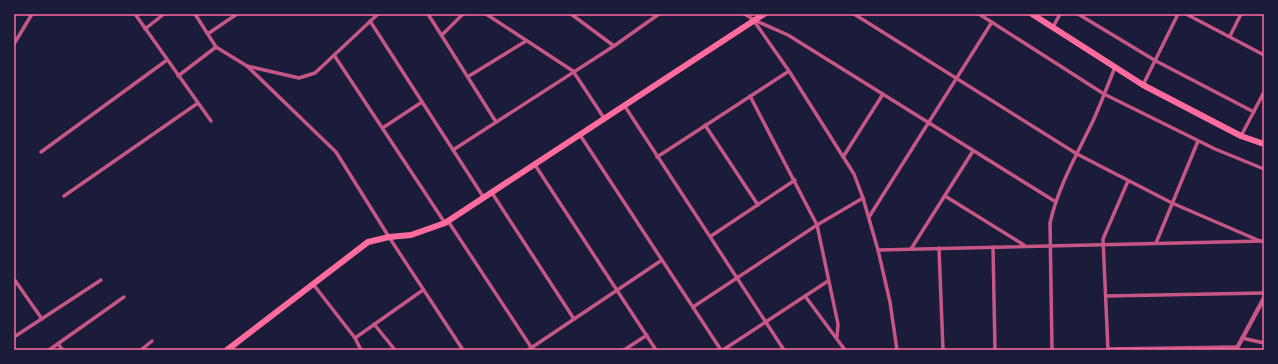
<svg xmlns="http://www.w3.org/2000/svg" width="1278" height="364" viewBox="0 0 1278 364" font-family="'Roboto Serif',serif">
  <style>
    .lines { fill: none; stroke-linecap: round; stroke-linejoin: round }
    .minor { stroke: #c65784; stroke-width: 3.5 }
    .tertiary { stroke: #c65784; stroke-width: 4.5 }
    .primary { stroke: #ff6b9d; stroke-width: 6 }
    .neatline { fill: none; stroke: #ff6b9d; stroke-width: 1.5 }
  </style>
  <rect width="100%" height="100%" fill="#1b1b3a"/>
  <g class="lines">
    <g class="minor">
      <path d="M135 14 211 121"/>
      <path d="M195 14 216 47 247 66 299 78 315 73 378 14"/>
      <path d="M428 14 496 122"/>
      <path d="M486 14 573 71 604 118"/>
      <path d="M571 14 614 46"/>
      <path d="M745 14 754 20 788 35 1056 202"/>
      <path d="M854 14 1077 154 1172 203 1260 241"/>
      <path d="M979 14 1104 94 1215 149 1264 169"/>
      <path d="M1078 14 1156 61 1254 112"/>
      <path d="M1186 14 1264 55"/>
      <path d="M370 21 484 198"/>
      <path d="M754 21 789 71 854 174 863 198 878 250 890 302 897 350"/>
      <path d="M1053 27 1060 14"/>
      <path d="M145 29 164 14"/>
      <path d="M209 33 237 14"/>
      <path d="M443 34 463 14"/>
      <path d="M1230 36 1241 14"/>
      <path d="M14 44 32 14"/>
      <path d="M334 55 445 223"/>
      <path d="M247 66 336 152 389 237 463 350"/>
      <path d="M178 76 216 47"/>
      <path d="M469 76 526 41"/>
      <path d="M1143 85 1178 14"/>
      <path d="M750 96 817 225 838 324 837 337"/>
      <path d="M624 105 784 350"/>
      <path d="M705 125 758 205"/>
      <path d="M384 127 422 102"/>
      <path d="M580 135 721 350"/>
      <path d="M1241 136 1264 92"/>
      <path d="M453 150 614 46 659 14"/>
      <path d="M41 152 167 60"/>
      <path d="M657 157 789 71"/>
      <path d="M843 157 883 94"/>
      <path d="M535 165 656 350"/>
      <path d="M492 193 574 319"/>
      <path d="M64 196 198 103"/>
      <path d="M945 196 1024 245"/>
      <path d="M869 217 992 22"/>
      <path d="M448 221 533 350"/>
      <path d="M711 236 795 180"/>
      <path d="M1156 243 1198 141"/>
      <path d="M993 247 995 350"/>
      <path d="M939 248 943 350"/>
      <path d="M911 249 973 151"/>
      <path d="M878 250 1264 241"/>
      <path d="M14 279 42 319"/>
      <path d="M313 284 355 338 361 350"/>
      <path d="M805 296 845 350"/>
      <path d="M1106 296 1264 293"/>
      <path d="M693 307 817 225 863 198"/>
      <path d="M374 324 395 350"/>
      <path d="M14 337 101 280"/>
      <path d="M355 338 423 290"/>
      <path d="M1242 338 1264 343"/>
      <path d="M58 344 63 350"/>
      <path d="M1108 349 1237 347"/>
      <path d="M49 350 124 297"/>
      <path d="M141 350 152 341"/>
      <path d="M528 350 662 260"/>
      <path d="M624 350 647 335"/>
      <path d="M723 350 828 281"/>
      <path d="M1052 350 1050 223C1058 187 1077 154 1093 121 1101 103 1108 85 1115 67"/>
      <path d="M1108 350 1103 239 1128 181"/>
    </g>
    <path class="tertiary" d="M1236 350 1264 298"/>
    <g class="primary">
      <path d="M1032 14 1143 85 1241 136 1264 144"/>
      <path d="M227 350 368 242 389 237 411 235 445 223 764 14"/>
    </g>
  </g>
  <rect width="1278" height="364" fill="none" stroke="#1b1b3a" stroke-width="30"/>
  <rect x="15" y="15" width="1248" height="334" class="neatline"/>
</svg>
